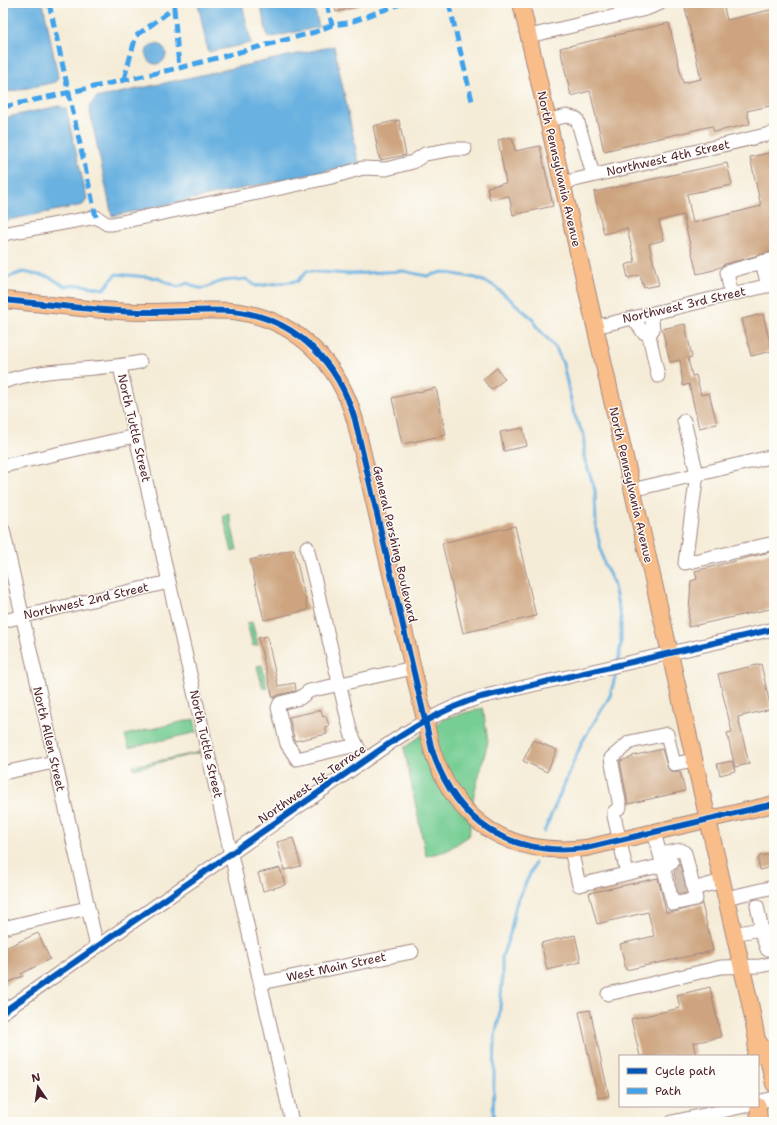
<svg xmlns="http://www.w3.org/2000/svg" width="777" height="1125" viewBox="0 0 777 1125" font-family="'Shantell Sans',sans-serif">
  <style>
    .green { fill: #77ce94; stroke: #607660 }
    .water { fill: #69b1e0; stroke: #5a6886 }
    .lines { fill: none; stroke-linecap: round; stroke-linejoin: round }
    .stream { stroke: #69b1e0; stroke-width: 3 }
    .building { fill: #cda47f }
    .minor-tunnel { stroke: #d3c3b5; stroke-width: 13; stroke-dasharray: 13 6; stroke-linecap: butt }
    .minor-casing { stroke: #a08681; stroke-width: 15 }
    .major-casing { stroke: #a08681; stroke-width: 18 }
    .minor { stroke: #fff; stroke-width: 13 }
    .major { stroke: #f8bd89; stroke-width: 16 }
    .quiet { stroke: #40a2eb; stroke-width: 5; stroke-dasharray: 10 5; stroke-linecap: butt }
    .cycleway-casing { stroke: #fdfcf7; stroke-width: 8 }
    .cycleway { stroke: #0057b8; stroke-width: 6 }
    .labels { text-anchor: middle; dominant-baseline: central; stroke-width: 3; stroke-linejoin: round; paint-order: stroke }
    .street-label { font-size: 12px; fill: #4a1f2b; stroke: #fdfcf7 }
  </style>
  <rect width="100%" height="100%" fill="#fdfcf7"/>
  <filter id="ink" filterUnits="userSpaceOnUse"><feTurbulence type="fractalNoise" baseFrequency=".025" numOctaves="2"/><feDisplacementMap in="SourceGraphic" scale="8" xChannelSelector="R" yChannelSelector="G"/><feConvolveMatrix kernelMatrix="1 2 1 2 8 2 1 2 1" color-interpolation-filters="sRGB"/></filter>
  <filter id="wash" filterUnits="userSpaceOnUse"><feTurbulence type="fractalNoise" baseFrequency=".012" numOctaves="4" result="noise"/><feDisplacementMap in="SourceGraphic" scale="16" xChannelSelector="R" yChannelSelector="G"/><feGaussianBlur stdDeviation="0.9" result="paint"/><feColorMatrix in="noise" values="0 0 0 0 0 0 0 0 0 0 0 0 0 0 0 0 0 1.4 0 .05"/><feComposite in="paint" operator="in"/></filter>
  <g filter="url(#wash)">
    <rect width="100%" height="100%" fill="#f5ecd7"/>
    <g class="green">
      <path d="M229 514 237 550 232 552 223 515Z"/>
      <path d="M252 622 258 645 253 646 247 623Z"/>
      <path d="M262 665 267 688 263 689 257 666Z"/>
      <path d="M483 708 488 742 474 794 469 836 446 851 426 856 404 748 446 718Z"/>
      <path d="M194 719 197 732 129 748 125 735Z"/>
      <path d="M201 752 134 769 133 766Z"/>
    </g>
    <g class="water">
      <path d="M3 3H43L58 77 56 82 3 93Z"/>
      <path d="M198 3H242L251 43 208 52Z"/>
      <path d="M260 3H313L319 27 268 38Z"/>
      <circle cx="156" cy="54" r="10"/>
      <path d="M334 46 359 164 112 216 89 107 96 98Z"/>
      <path d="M59 106 66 109 87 199 83 205 3 221V118Z"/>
    </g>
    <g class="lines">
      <g class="stream">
        <path d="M3 279 23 272 49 277 65 286 82 285 104 289 116 274 157 278 178 287 188 283C205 294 207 285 223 281 231 280 238 280 246 279L256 286 298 281 307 271 348 274 403 271 427 276 443 272 476 278 493 285 533 319 536 326 556 348 563 364 574 414 584 436V457L595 490 596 528 604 563 613 582 621 619V644L618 662"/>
        <path d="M544 832 582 742 610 696 617 670"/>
        <path d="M493 1122 495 1036 499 1018 502 984V957L510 934 516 904 535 863"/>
      </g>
    </g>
    <g id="blocks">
      <g class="building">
        <path d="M334 3H360V6L336 12Z"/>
        <path d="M701 3H723L727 20 774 9V105L747 111 750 124 714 132 712 126 604 151 590 91 571 96 560 48 669 23 683 83 701 79 685 7Z"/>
        <path d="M399 120 406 155 380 160 373 126Z"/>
        <path d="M512 137 515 151 540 146 553 206 513 215 509 196 490 200 487 187 506 183 498 140Z"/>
        <path d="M774 152V251L725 264 714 270 697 274 683 215 659 221 664 240 649 244 659 285 644 288 640 275 628 278 625 265 635 262 627 228 604 234 594 192 727 163 732 185 687 194 693 223 761 206 750 157Z"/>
        <path d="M763 314 772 351 751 356 742 319Z"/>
        <path d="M685 324 692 357 688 358 692 376 696 375 701 395 709 393 717 424 699 428 689 384 683 386 680 360 670 362 662 329Z"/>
        <path d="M497 368 505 379 491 390 483 379Z"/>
        <path d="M436 388 446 435 402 444 392 398Z"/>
        <path d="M523 428 527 446 504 451 500 432Z"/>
        <path d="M515 526 536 616 463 633 442 543Z"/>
        <path d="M294 549 308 610 264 620 250 560Z"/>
        <path d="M774 551V608L688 627 691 581 697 579 695 571Z"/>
        <path d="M267 636 278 686 295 683 296 691 278 695 273 698 258 638Z"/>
        <path d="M761 664 771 709 738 717 749 764 735 767 727 733 732 732 718 674Z"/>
        <path d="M321 710 323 717 326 716 329 726 325 727 327 734 295 741 289 717Z"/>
        <path d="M533 740 557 750 547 772 523 761Z"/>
        <path d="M662 749 668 769 672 772 680 771 685 791 628 804 620 761 633 757 632 756Z"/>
        <path d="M732 761 735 771 720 775 717 764Z"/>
        <path d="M293 838 301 866 284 870 277 842Z"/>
        <path d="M774 853V866L760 870 758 860 760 856Z"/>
        <path d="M680 865 686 893 679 894 674 871Z"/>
        <path d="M280 868 285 885 263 891 258 873Z"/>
        <path d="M658 878 666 912H675L702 904 713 951 626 970 620 944 654 936 648 912 597 924 589 893Z"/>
        <path d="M38 933 50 959 21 974 23 976 9 982 3 988V949Z"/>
        <path d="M575 935 581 962 547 970 541 943Z"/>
        <path d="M710 987 721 1037 693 1043 696 1056H640L631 1019 680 1008 677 995Z"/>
        <path d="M590 1010 609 1096 598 1098 579 1012Z"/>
      </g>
    </g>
  </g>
  <g filter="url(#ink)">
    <use href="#blocks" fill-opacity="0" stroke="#a08681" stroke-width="1"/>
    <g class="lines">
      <g class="minor-tunnel">
        <path d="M675 875 685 873"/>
        <path d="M677 887 688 885"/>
      </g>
      <defs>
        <g id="minor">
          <path d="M529 36 646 9 661 3"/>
          <path d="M548 120 567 116 577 119 593 175"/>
          <path d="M562 183 774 133"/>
          <path d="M3 234 96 217 107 224H112L332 177 363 168 386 169 413 162 425 154 453 149H465"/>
          <path d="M762 262 774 259"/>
          <path d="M731 294 727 272 762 262 768 286"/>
          <path d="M633 318 643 332 649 335 653 329 651 314"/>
          <path d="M595 327 774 284"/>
          <path d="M649 335 658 376"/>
          <path d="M120 367 292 1122"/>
          <path d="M3 382C47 366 95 372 140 362"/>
          <path d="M684 421 697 474 685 563 774 543"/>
          <path d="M3 466 135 436"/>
          <path d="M632 490 774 456"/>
          <path d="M3 530 97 947"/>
          <path d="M307 547 351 733 360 752"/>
          <path d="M3 621 169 582"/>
          <path d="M356 745 297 759 287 744 278 708 280 703 300 698 309 691 413 668"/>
          <path d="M3 773 54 762"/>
          <path d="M654 832 673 904 696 899 685 853 681 850 660 854"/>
          <path d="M571 850 579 885 672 863"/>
          <path d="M627 873 614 816V812L620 807 611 758 630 742 667 734 674 764 694 760"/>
          <path d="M693 889 722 881"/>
          <path d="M726 898 774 887"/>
          <path d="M757 906 762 930"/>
          <path d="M3 928 87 908"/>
          <path d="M734 934 760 929 767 949H774"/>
          <path d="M261 983 412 952"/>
          <path d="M608 994 721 967 760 966 774 963"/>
          <path d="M3 1012 377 752C410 729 442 709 481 697L774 629"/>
          <path d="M758 1102 774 1098"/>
          <path d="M672 1122 745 1106"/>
        </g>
        <g id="major">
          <path d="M521 3 750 1003 757 1040 755 1056"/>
          <path d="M3 300C48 304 94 311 139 312 171 313 209 308 240 312 298 321 339 364 355 420L432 750C456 823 510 857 586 848L774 804"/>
          <path d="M757 1040 767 1054 774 1084"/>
          <path d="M758 1106 759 1122"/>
        </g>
      </defs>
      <use href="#minor" class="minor-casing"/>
      <use href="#major" class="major-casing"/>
      <use href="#minor" class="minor"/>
      <use href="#major" class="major"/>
      <g class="quiet">
        <path d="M49 3 96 217"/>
        <path d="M327 3 332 25"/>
        <path d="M449 3 473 105"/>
        <path d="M174 8 179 68"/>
        <path d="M124 79 136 36 174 8 176 3"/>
        <path d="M3 107 179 68 315 32 332 25 348 23 403 3"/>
      </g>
      <defs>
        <g id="cycleway">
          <path d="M3 300C48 304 94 311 139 312 171 313 209 308 240 312 298 321 339 364 355 420L432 750C456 823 510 857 586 848L774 804"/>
          <path d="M3 1012 377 752C410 729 442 709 481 697L774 629"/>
        </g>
      </defs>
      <use href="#cycleway" class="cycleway-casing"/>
      <use href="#cycleway" class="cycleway"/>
    </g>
  </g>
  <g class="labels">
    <g class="street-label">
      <text transform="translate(668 158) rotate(-13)">Northwest 4th Street</text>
      <text transform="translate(559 169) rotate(77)">North Pennsylvania Avenue</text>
      <text transform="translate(684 305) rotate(-13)">Northwest 3rd Street</text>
      <text transform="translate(134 428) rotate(77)">North Tuttle Street</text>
      <text transform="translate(631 485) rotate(77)">North Pennsylvania Avenue</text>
      <text transform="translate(395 544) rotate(77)">General Pershing Boulevard</text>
      <text transform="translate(86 601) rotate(-13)">Northwest 2nd Street</text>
      <text transform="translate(49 739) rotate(77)">North Allen Street</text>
      <text transform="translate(206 744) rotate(77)">North Tuttle Street</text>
      <text transform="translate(312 784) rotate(-35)">Northwest 1st Terrace</text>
      <text transform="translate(336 967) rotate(-12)">West Main Street</text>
    </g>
  </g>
  <rect width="777" height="1125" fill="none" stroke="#fdfcf7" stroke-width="16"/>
  <rect x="619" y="1055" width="140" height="52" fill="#fdfcf7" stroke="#b5a4a5"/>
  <rect x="627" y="1068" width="20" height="6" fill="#0057b8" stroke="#b5a4a5"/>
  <text x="655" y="1075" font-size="12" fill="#4a1f2b">Cycle path</text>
  <rect x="627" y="1088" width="20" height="6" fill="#40a2eb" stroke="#b5a4a5"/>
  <text x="655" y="1095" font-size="12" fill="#4a1f2b">Path</text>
  <g transform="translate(38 1087) rotate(347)" stroke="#fdfcf7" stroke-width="3" paint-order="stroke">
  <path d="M0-3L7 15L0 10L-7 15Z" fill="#4a1f2b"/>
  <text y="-6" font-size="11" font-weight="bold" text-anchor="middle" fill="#4a1f2b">N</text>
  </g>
</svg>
